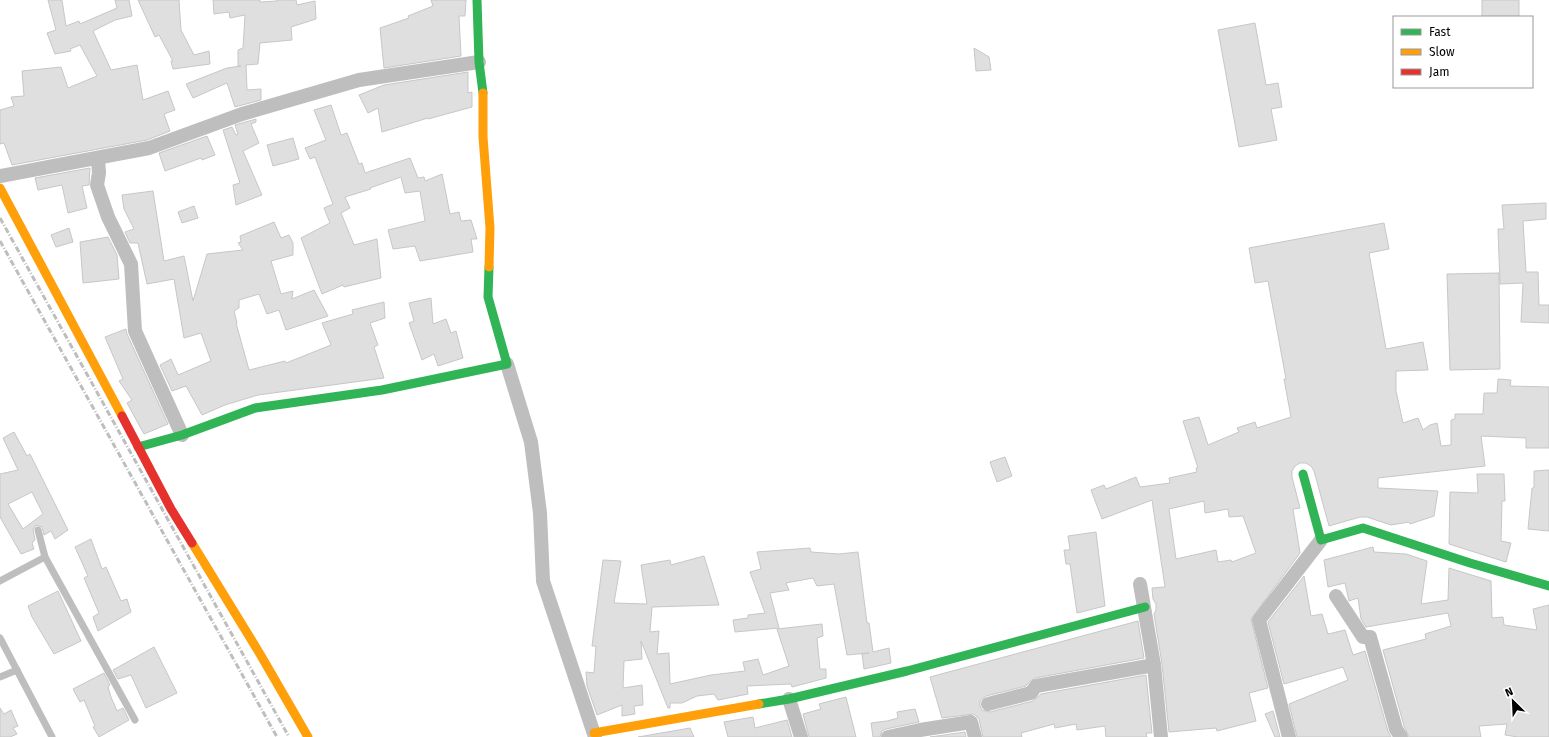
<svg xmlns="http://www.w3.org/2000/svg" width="1549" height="737" viewBox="0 0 1549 737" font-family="'Fira Sans',sans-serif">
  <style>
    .building { fill: #dfdfdf; stroke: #c7c7c7; fill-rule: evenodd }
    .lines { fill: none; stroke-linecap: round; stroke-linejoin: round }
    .lane { stroke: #bebebe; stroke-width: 7 }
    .street { stroke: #bebebe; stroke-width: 14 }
    .fast { stroke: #30b455; stroke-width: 9 }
    .slow { stroke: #ff9f0a; stroke-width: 9 }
    .jam { stroke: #e5322d; stroke-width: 9 }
    .rail { stroke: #bebebe; stroke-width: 3; stroke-dasharray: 6 2 1 2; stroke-linecap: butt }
  </style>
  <rect width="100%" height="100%" fill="#fff"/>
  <g class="building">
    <path d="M48 0H62L66 26 79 21 80 24 117 8 115 0H129L132 16 115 20 93 31 111 70 137 65 143 100 168 91 175 110 164 114 170 131 147 140 12 165 4 143 0 144V110L14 106 11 97 24 96 22 71 61 67 68 88 97 76 80 45 70 49 71 51 55 54 47 33 56 30Z"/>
    <path d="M138 0H179L181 30 194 55 209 51 210 64 173 69 171 61H173L159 35 155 37Z"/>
    <path d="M213 0H260V2L277 1V0H296L297 5 315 1 316 19 291 27 292 40 260 43 258 64 246 65 247 90 261 89V100L235 107 227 83 193 98 186 84 227 68 241 66H238V50L243 48 245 15 230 18 229 12 214 14Z"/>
    <path d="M431 0H466L465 16H459L461 56 384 68 380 28 409 18 408 16 433 6Z"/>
    <rect x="1482" y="0" width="37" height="17"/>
    <path d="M1255 23 1266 85 1278 83 1282 107 1271 109 1277 140 1239 147 1218 30Z"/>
    <path d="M974 48 989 57 991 70 976 71Z"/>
    <path d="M468 72V93L472 92V107L428 119V118L382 132 378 108 368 113 359 95 384 85Z"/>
    <path d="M331 105 341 135 347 133 359 164 362 163 365 173 410 158 418 178 424 177 425 181 442 174 450 214 459 212 461 221 471 220 477 239H471L473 252 420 261 415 246 393 249 388 230 425 221 420 191 405 193 401 177 370 188 371 189 345 197 350 208 341 213 354 245 377 239 381 278 344 287 343 285 322 294 301 238 330 223 324 208 333 204 315 157 310 159 305 148 326 140 314 110Z"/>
    <path d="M256 119V122L251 124 259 143 243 151 262 195 236 205 233 185 240 183 223 130 232 127 236 135 238 134 235 125Z"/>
    <path d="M207 136 215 155 202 160 201 158 165 171 159 153Z"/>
    <path d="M293 138 299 159 273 166 267 145Z"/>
    <path d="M90 168 89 185 82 186 87 208 68 213 62 185 38 190 35 178Z"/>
    <path d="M153 191 164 261 184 256 193 301 207 254 243 250 238 243 241 242 240 236 274 222 281 238 289 235 293 243V255L271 261 281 294 293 291 292 299 314 290 328 316 286 330 279 310 267 314 259 294 239 300V308L234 311 237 323H236L249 370 285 361 286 363 331 345 322 323 353 314 352 310 384 302 385 318 370 323 378 345 374 347 384 378 258 395 225 405 202 415 186 386 172 391 160 365 171 359 178 375 211 361 201 333 184 338 174 279 147 284 138 243H130L125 232 134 229 124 209 122 195Z"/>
    <path d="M1546 203V219L1523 221 1526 272H1538L1539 305H1549V323L1521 322 1523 283 1500 284 1498 229H1504L1502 205Z"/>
    <path d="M194 206 198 218 182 223 178 212Z"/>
    <path d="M1384 223 1389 249 1369 253 1386 349 1423 342 1428 370 1396 371V391L1403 423 1418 418 1423 430 1430 425 1437 423 1441 446 1451 445V420L1455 419V414H1483L1484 393H1497L1498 379 1511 380 1510 386 1549 387V448H1526V438L1481 436 1485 466 1378 478V488L1438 491 1434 516 1410 524 1409 522 1391 525 1367 517H1360L1329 526 1314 471 1311 466 1306 463H1300L1295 466 1292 471V477L1300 508 1293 509 1300 553 1251 619 1268 688 1249 693 1256 721 1217 731 1216 728 1169 732 1162 664 1154 614 1156 610V604L1153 599 1152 588 1165 587 1152 500 1102 519 1091 490 1104 485 1106 489 1136 477 1140 487 1170 483 1169 478 1197 472 1196 468H1198L1183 421 1199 417 1208 445 1239 432 1237 428 1255 422 1257 428 1291 417 1284 379H1286L1268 281 1255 283 1249 248ZM1204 501 1205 513 1228 509 1229 517 1243 516 1256 553 1232 562 1231 560 1218 562 1216 550 1176 559 1169 509Z"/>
    <path d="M69 228 73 242 56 247 51 235Z"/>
    <path d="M108 237 117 255 119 279 83 283 80 242Z"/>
    <path d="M1499 273 1500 369 1450 370 1447 274Z"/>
    <path d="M431 298 433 324 446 319 451 333 456 331 463 358 438 366 434 354 422 360 409 323 414 321 409 303Z"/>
    <path d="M126 329 127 334 168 424 144 434 127 403 132 400 119 381 123 379 105 337Z"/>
    <path d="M14 432 27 456 30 454 68 530 55 539 51 531 44 535 42 527 36 525 33 529 35 540 32 543 34 549 21 554 0 517V474L18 470 3 438ZM32 492 43 514 23 529 8 504Z"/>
    <path d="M1005 457 1012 476 997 482 990 462Z"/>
    <path d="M1549 470V531L1528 529 1532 488H1534V471Z"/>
    <path d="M1477 474H1504L1505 501H1502L1501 541 1511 543 1506 562 1449 544 1450 492 1478 493Z"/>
    <path d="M1096 532 1105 606 1077 613 1070 564H1066L1064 550H1070L1068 536Z"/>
    <path d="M91 539 102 569 106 567 121 601 127 599 131 612 98 631 93 617 99 613 84 578 88 576 75 547Z"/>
    <path d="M1373 547 1374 552 1406 554 1427 561 1421 604 1448 600 1449 568 1491 581 1492 618 1503 617 1504 625 1537 630 1533 609 1549 605V737H1518L1505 735 1507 724 1479 726 1481 737H1409L1404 726 1383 650 1426 639 1425 634 1451 626 1448 613 1366 627 1361 619 1358 598 1349 601 1345 583 1328 587 1324 560Z"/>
    <path d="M810 548 811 552 839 554 858 552 867 623H869L873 652 889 648 891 663 864 669 862 654 869 653 847 655 834 584 817 586 813 578 786 583 789 590 770 593 779 628 735 632 733 620 748 618V615L765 613 750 572 761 569 757 552Z"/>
    <path d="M704 556 719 605 652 607 650 632 659 631 657 654 669 653 670 684 711 675 745 671 743 662 758 659 763 675 789 666 777 629 822 624 823 636 817 638 820 669H826V678L792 687 791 684 747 686 748 694 718 700 714 694 697 696 682 703H670V708H668L641 641 642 659 624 661 623 688 642 685 643 705 634 706 635 714 622 716V705L597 715 587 686 586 672 594 673 596 646H592L603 560 621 561 614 603 647 604 641 565 670 560 671 565Z"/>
    <path d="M1304 576 1311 616 1322 614 1328 634 1345 630 1353 655 1365 651 1388 731 1391 737H1297L1289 704 1348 680 1343 667 1284 684 1268 622Z"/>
    <path d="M58 591 81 641 54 654 32 617 28 606Z"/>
    <path d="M1138 621 1144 658 1035 678 1030 681 1026 686 986 696 980 701V706L982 710 990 712 1033 701 1041 694 1146 675 1152 733H1146L1147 737H1106L1105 726 1077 730 1076 724 1055 728 1054 724 1021 733 1022 737H983L979 719 974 714 942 718 930 677Z"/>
    <path d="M154 647 177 693 146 708 131 675 118 679 113 670Z"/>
    <path d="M104 673 110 685 108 687 111 697 117 711 123 708 129 720 99 737 93 727 95 726 84 700 80 702 73 689Z"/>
    <path d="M846 697 856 737H809L803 714 821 709 819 704Z"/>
    <path d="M0 708 4 714 11 710 18 726 13 728 17 734 10 737H0Z"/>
    <path d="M915 709 919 722 886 729 882 731 880 737H873L871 723 887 721 898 718 897 712Z"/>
    <path d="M1273 711 1280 737H1275L1265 714Z"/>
    <path d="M753 717 755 728 787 720 792 737H728L724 722Z"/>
    <path d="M690 728 694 737H638Z"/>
    <path d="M965 732 966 737H930Z"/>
  </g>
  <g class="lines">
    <g class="lane">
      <path d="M38 530 45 557 135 720"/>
      <path d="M0 581 45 557"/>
      <path d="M0 638 52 737"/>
      <path d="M0 677 17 670"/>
    </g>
    <g class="street">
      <path d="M98 159 99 173 97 185 108 217 131 264 135 331 182 435"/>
      <path d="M0 176 149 148 242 114 359 80 479 62"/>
      <path d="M507 364 531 442 540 513 543 581 595 737"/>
      <path d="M1140 584 1154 665 1161 737"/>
      <path d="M1336 596 1363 637H1370L1396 729 1401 737"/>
      <path d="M789 699 801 737"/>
      <path d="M988 704 1031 693 1036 686 1154 665"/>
      <path d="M888 737 920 730 971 722 975 737"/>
      <path d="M1289 737 1259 620 1321 540"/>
    </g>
    <g class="fast">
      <path d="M477 0 479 62 483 93"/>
      <path d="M138 447 182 435 255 408 382 390 507 364 488 297 489 267"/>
      <path d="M1303 474 1321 540 1363 528 1470 563 1549 586"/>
      <path d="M759 704 789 699 907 671 1145 607"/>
    </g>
    <g class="slow">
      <path d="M483 93V137L490 228 489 267"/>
      <path d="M0 188 122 416"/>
      <path d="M192 543 260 654 308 737"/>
      <path d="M594 733 759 704"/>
    </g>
    <path class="jam" d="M122 416 171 509 192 543"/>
    <g class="rail">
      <path d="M0 218 289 737"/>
      <path d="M0 241 277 737"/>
    </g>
  </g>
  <rect x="1393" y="16" width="140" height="72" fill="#ffffff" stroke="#999999"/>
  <rect x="1401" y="29" width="20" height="6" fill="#30b455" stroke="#999999"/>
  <text x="1429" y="36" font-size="12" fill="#000000">Fast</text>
  <rect x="1401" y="49" width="20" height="6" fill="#ff9f0a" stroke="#999999"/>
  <text x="1429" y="56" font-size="12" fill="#000000">Slow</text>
  <rect x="1401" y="69" width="20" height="6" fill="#e5322d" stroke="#999999"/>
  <text x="1429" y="76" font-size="12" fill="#000000">Jam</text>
  <g transform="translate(1513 701) rotate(336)" stroke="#ffffff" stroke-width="3" paint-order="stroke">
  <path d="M0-3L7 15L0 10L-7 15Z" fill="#000000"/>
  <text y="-6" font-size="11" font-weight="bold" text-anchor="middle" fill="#000000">N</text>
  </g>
</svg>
